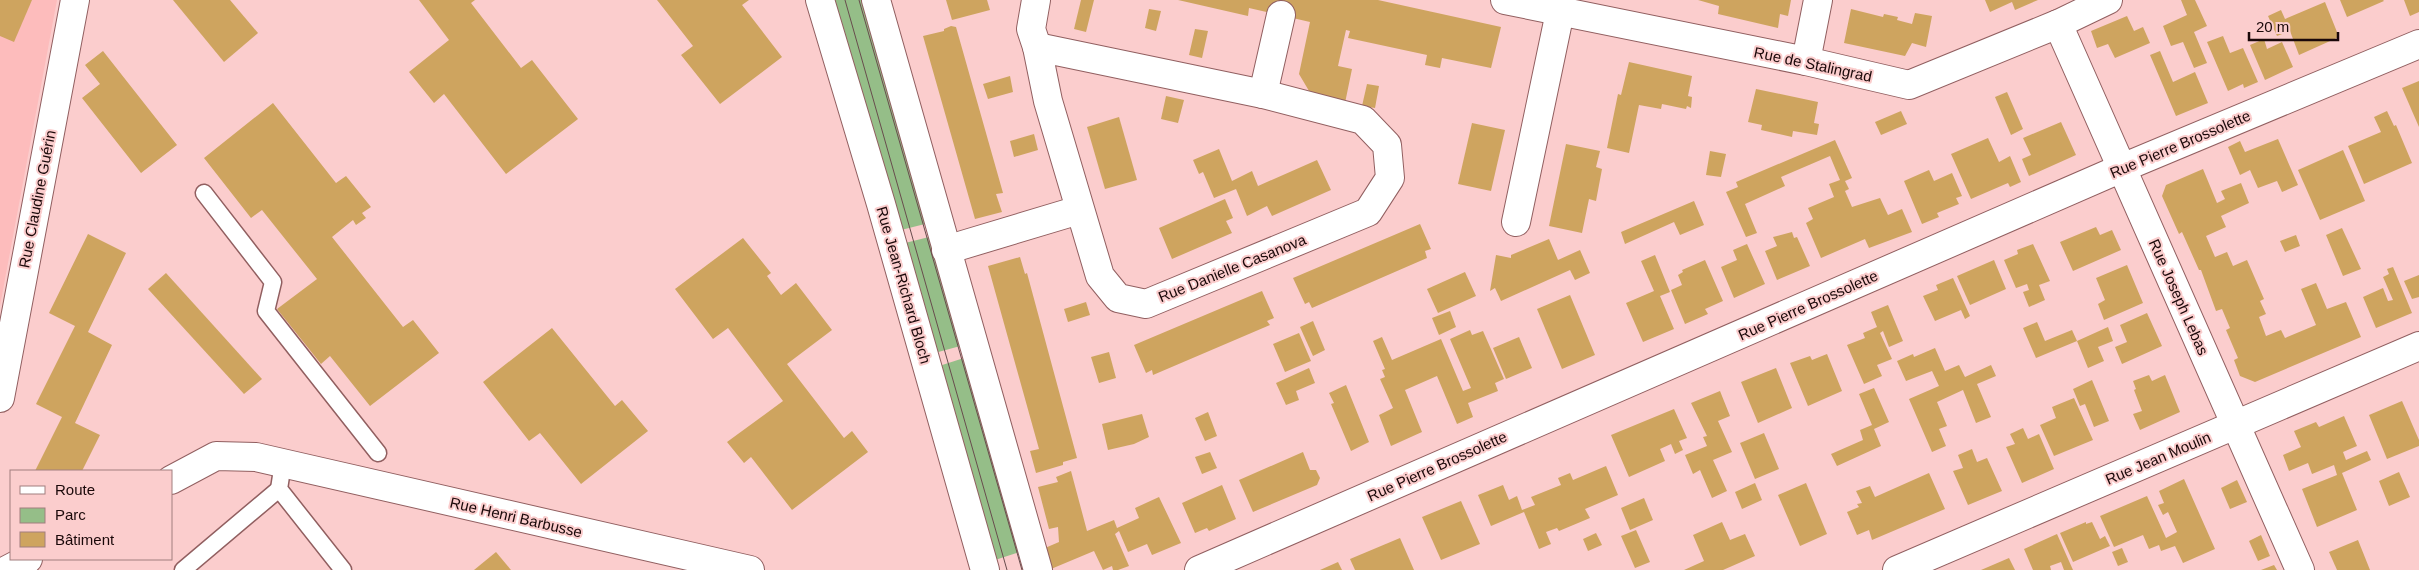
<svg xmlns="http://www.w3.org/2000/svg" width="2419" height="570" viewBox="0 0 2419 570" font-family="Helvetica,sans-serif">
  <style>
    .built { fill: #fdbcbc }
    .green { fill: #95be88 }
    .building { fill: #cea45f }
    .lines { fill: none; stroke-linecap: round; stroke-linejoin: round }
    .service-casing { stroke: #915f60; stroke-width: 19 }
    .minor-casing { stroke: #915f60; stroke-width: 30 }
    .service { stroke: #fff; stroke-width: 16 }
    .minor { stroke: #fff; stroke-width: 28 }
    .tram { stroke: #684c4d; stroke-width: 1 }
    .labels { text-anchor: middle; dominant-baseline: central; stroke-width: 4; stroke-linejoin: round; paint-order: stroke }
    .street-label { font-size: 15px; fill: #1a0809; stroke: #fbcdcd }
  </style>
  <rect width="100%" height="100%" fill="#fbcdcd"/>
  <path class="built" d="M0 0H57L0 306Z"/>
  <g class="green">
    <path d="M834 0H867L929 223 897 231Z"/>
    <path d="M933 236 964 345 931 354 901 244Z"/>
    <path d="M967 357 1023 551 992 561 936 367Z"/>
  </g>
  <g class="building">
    <path d="M0 0H32L14 42 0 36Z"/>
    <path d="M173 0H230L258 33 224 62Z"/>
    <path d="M419 0H475L471 3 521 68 532 60 578 119 506 174 444 94 434 103 409 72 449 40Z"/>
    <path d="M657 0H749L742 5 782 57 720 104 681 55 693 46Z"/>
    <path d="M946 0H987L990 10 952 20Z"/>
    <path d="M1081 0H1094L1086 32 1074 29Z"/>
    <path d="M1178 0H1378L1501 27 1491 68 1442 58 1440 68 1425 65 1427 55 1348 38 1350 31 1346 30 1338 66 1352 69 1345 103 1312 96 1299 74 1310 22 1249 8 1248 16Z"/>
    <path d="M1698 0H1791L1788 16 1780 14 1778 28 1718 14 1719 6Z"/>
    <path d="M1985 0H2038L2015 10 2012 2 1990 12Z"/>
    <path d="M2181 0H2195L2207 26 2194 32 2207 63 2194 68 2183 42 2171 46 2163 26 2187 15Z"/>
    <path d="M2340 0H2383L2384 1 2347 17Z"/>
    <path d="M2404 0H2419V12L2410 16Z"/>
    <path d="M2325 2 2339 37 2299 55 2290 31 2277 36 2268 16 2281 10 2285 19Z"/>
    <path d="M1149 9 1161 11 1156 31 1145 28Z"/>
    <path d="M1851 9 1883 17 1884 14 1898 17 1897 20 1912 24 1915 13 1932 16 1926 47 1912 43 1905 56 1844 43Z"/>
    <path d="M2127 16 2134 31 2143 27 2150 43 2115 58 2108 44 2097 48 2091 31Z"/>
    <path d="M951 26 956 27 1003 193 996 194 1002 212 975 219 923 36 944 31V29Z"/>
    <path d="M1195 29 1208 31 1202 58 1189 55Z"/>
    <path d="M2223 36 2230 53 2243 48 2258 82 2244 88 2243 84 2228 91 2207 42Z"/>
    <path d="M2264 39 2267 49 2282 42 2293 67 2265 80 2250 45Z"/>
    <path d="M103 51 177 145 141 173 82 98 100 84 85 65Z"/>
    <path d="M2160 51 2173 82 2195 72 2208 103 2176 116 2150 55Z"/>
    <path d="M1629 62 1692 76 1688 96 1692 97 1691 108 1687 106 1686 109 1662 104 1661 109 1639 105 1629 153 1607 148 1618 94 1621 95Z"/>
    <path d="M1010 76 1013 92 988 99 983 84Z"/>
    <path d="M2419 81V127L2402 88Z"/>
    <path d="M1367 84 1379 86 1375 108 1362 106Z"/>
    <path d="M1756 89 1818 102 1814 123 1819 124 1817 135 1793 131 1792 137 1761 130 1762 125 1748 122Z"/>
    <path d="M2007 92 2023 129 2011 135 1995 97Z"/>
    <path d="M1166 96 1184 100 1178 123 1161 119Z"/>
    <path d="M273 103 336 183 346 176 371 207 362 213 366 218 356 225 353 220 332 237 403 327 413 320 439 353 370 406 330 356 321 364 277 309 317 279 262 210 251 218 204 158Z"/>
    <path d="M1901 111 1907 124 1881 135 1875 122Z"/>
    <path d="M2387 111 2394 126 2396 125 2412 163 2364 184 2348 146 2381 132 2374 117Z"/>
    <path d="M1119 117 1137 180 1105 189 1087 127Z"/>
    <path d="M2061 122 2076 155 2029 176 2022 159 2031 155 2023 138Z"/>
    <path d="M1472 123 1505 130 1491 191 1458 184Z"/>
    <path d="M1034 134 1038 150 1014 157 1010 141Z"/>
    <path d="M1988 138 1999 162 2010 156 2021 182 2010 187 2008 183 1971 199 1951 154Z"/>
    <path d="M2278 139 2298 185 2282 192 2277 181 2258 188 2250 170 2240 175 2228 147 2240 141 2245 152Z"/>
    <path d="M1835 140 1852 178 1845 181 1849 189 1845 191 1852 207 1880 198 1888 215 1902 209 1912 232 1869 248 1865 239 1821 258 1806 223 1813 219 1808 208 1834 197 1829 184 1840 180 1830 156 1781 177 1785 186 1745 204 1757 233 1746 237 1726 192 1738 187 1736 182Z"/>
    <path d="M1566 144 1600 151 1596 167 1602 169 1596 201 1589 199 1582 233 1549 226Z"/>
    <path d="M1219 149 1232 181 1252 171 1258 186 1317 160 1331 190 1272 216 1267 206 1247 216 1236 189 1214 198 1203 172 1199 174 1193 160Z"/>
    <path d="M2343 150 2365 201 2320 220 2298 170Z"/>
    <path d="M1710 151 1726 154 1721 177 1706 175Z"/>
    <path d="M2203 169 2217 203 2225 199 2221 191 2241 183 2249 203 2221 216 2226 227 2206 236 2215 257 2227 252 2233 266 2247 260 2264 299 2260 301 2266 314 2259 317 2266 336 2281 330 2285 338 2316 325 2301 289 2316 283 2327 309 2346 302 2361 337 2255 382 2240 376 2234 360 2238 358 2226 330 2230 328 2222 309 2216 311 2201 270H2199L2182 232 2179 234 2162 196 2166 185Z"/>
    <path d="M1929 170 1934 181 1952 173 1962 196 1956 198 1959 204 1937 213 1939 217 1922 224 1904 181Z"/>
    <path d="M1225 199 1233 218 1226 221 1232 233 1172 259 1159 228Z"/>
    <path d="M1694 201 1704 225 1680 235 1674 222 1625 244 1621 232Z"/>
    <path d="M1420 224 1431 249 1425 251 1427 258 1312 308 1309 302 1305 304 1293 278Z"/>
    <path d="M2096 227 2100 235 2112 230 2121 250 2073 271 2060 242Z"/>
    <path d="M2342 228 2361 269 2343 276 2326 235Z"/>
    <path d="M1792 232 1794 238 1797 237 1810 266 1777 280 1765 251 1777 246 1773 237Z"/>
    <path d="M88 234 126 253 88 332 112 345 75 423 100 435 82 471H35L62 417 36 404 75 326 49 313Z"/>
    <path d="M2296 235 2300 246 2285 252 2280 241Z"/>
    <path d="M743 238 771 273 767 276 781 295 796 283 832 330 787 364 844 438 852 431 868 452 792 510 751 457 744 463 727 442 783 401 728 328 713 339 675 289Z"/>
    <path d="M1549 239 1558 260 1580 250 1590 273 1575 280 1570 270 1501 301 1495 288 1490 291 1496 255 1511 258V255Z"/>
    <path d="M1747 244 1765 284 1734 298 1721 267 1737 260 1733 250Z"/>
    <path d="M2033 244 2050 281 2039 285 2045 300 2029 307 2023 292 2029 290 2027 284 2016 288 2004 260 2018 254 2017 250Z"/>
    <path d="M1655 255 1670 292 1660 296 1674 329 1643 342 1626 303 1654 291 1641 261Z"/>
    <path d="M1020 257 1025 274 1027 273 1077 458 1063 462V465L1036 473 1030 451 1039 449 988 266Z"/>
    <path d="M1705 260 1723 301 1705 309 1708 314 1685 324 1671 290 1682 285 1678 275 1683 272 1682 270Z"/>
    <path d="M1994 260 2006 289 1970 305 1957 276Z"/>
    <path d="M2127 265 2143 303 2104 320 2098 304 2105 300 2096 278Z"/>
    <path d="M2393 267 2412 313 2376 328 2363 297 2383 288 2388 301 2393 300 2383 277 2389 274 2387 269Z"/>
    <path d="M1465 272 1476 296 1438 313 1427 289Z"/>
    <path d="M166 273 262 379 244 394 148 289Z"/>
    <path d="M2419 275V297L2412 299 2404 281Z"/>
    <path d="M1953 278 1970 316 1965 319 1961 310 1935 321 1923 296 1938 290 1936 285Z"/>
    <path d="M1262 291 1274 318 1267 321 1270 325 1153 375 1152 370 1146 373 1134 345Z"/>
    <path d="M1570 295 1595 355 1562 369 1537 309Z"/>
    <path d="M1086 302 1090 315 1068 322 1064 309Z"/>
    <path d="M1888 305 1903 341 1889 347 1883 331 1880 333 1892 359 1877 365 1882 376 1864 384 1847 345 1865 338 1863 333 1877 327 1871 312Z"/>
    <path d="M1450 311 1456 327 1439 335 1432 318Z"/>
    <path d="M2147 313 2162 346 2122 364 2115 347 2127 342 2120 325Z"/>
    <path d="M1313 321 1325 350 1313 356 1300 327Z"/>
    <path d="M2037 322 2045 341 2072 330 2077 341 2036 358 2023 328Z"/>
    <path d="M2108 327 2113 341 2098 347 2104 361 2088 368 2077 341Z"/>
    <path d="M552 328 615 406 622 400 648 431 581 484 540 433 529 441 483 382Z"/>
    <path d="M1470 330 1472 335 1483 331 1504 379 1495 383 1498 391 1468 403 1473 417 1457 424 1437 376 1405 390 1422 432 1391 446 1379 415 1393 408 1380 379 1385 377 1382 370 1385 369 1373 341 1382 337 1392 360 1441 339 1463 391 1471 388 1450 339Z"/>
    <path d="M1299 333 1311 361 1285 372 1273 344Z"/>
    <path d="M1519 337 1532 368 1506 379 1493 348Z"/>
    <path d="M1935 348 1945 371 1959 365 1965 377 1991 365 1996 376 1977 384 1991 417 1976 423 1963 390 1937 402 1947 426 1939 429 1946 446 1932 452 1909 399 1939 386 1932 371 1906 381 1897 361 1913 354 1914 357Z"/>
    <path d="M1109 352 1116 378 1099 383 1091 357Z"/>
    <path d="M1827 354 1842 391 1808 406 1790 363 1810 356 1812 360Z"/>
    <path d="M1309 368 1315 383 1296 391 1299 400 1286 405 1276 383Z"/>
    <path d="M1776 368 1792 408 1758 423 1741 382Z"/>
    <path d="M2149 375 2152 381 2165 375 2180 412 2140 430 2133 414 2142 411 2134 390 2136 389 2133 381Z"/>
    <path d="M2092 380 2109 421 2094 427 2085 404 2080 406 2073 389Z"/>
    <path d="M1346 385 1369 442 1351 451 1331 404 1334 403 1329 393Z"/>
    <path d="M1874 388 1889 422 1874 429 1881 446 1837 466 1831 454 1863 440 1860 430 1872 425 1859 394Z"/>
    <path d="M1720 391 1730 416 1718 421 1732 452 1713 460 1727 491 1712 498 1700 470 1693 474 1685 455 1707 446 1703 437 1707 436 1691 403Z"/>
    <path d="M2074 398 2093 440 2054 456 2040 425 2056 418 2052 407Z"/>
    <path d="M2402 401 2419 440V446L2387 459 2369 415Z"/>
    <path d="M1674 409 1687 438 1679 441 1683 450 1675 454 1671 444 1660 449 1665 461 1629 477 1611 435Z"/>
    <path d="M1208 412 1217 436 1205 441 1195 418Z"/>
    <path d="M1142 414 1149 437 1134 444 1108 450 1102 424Z"/>
    <path d="M2344 416 2357 446 2343 452 2346 460 2367 451 2371 460 2342 473 2357 510 2317 527 2302 489 2337 475 2334 465 2312 474 2308 463 2289 471 2283 455 2301 447 2294 431 2316 422 2319 427Z"/>
    <path d="M2023 428 2028 439 2039 434 2054 469 2022 483 2006 447 2015 444 2010 434Z"/>
    <path d="M1764 433 1779 469 1755 479 1740 443Z"/>
    <path d="M1972 449 1977 462 1987 458 2002 491 1968 505 1953 471 1963 468 1958 455Z"/>
    <path d="M1210 452 1217 468 1202 474 1195 457Z"/>
    <path d="M1303 452 1310 470H1316L1320 478 1317 485 1253 512 1239 480Z"/>
    <path d="M1606 466 1618 495 1585 509 1590 518 1559 531 1557 528 1546 532 1551 544 1539 549 1524 512 1491 526 1478 495 1503 485 1509 500 1517 496 1522 510 1535 505 1531 497 1561 485 1558 478 1570 473 1573 480Z"/>
    <path d="M1071 471 1087 531 1114 520 1117 528 1139 518 1135 508 1159 497 1181 543 1152 555 1147 544 1128 552 1119 531 1115 534 1129 566 1118 570H1113L1112 566 1103 570 1094 551 1051 569 1045 548 1059 542 1058 527 1049 529 1038 487 1058 482 1056 477Z"/>
    <path d="M2399 472 2410 497 2389 506 2379 481Z"/>
    <path d="M1929 473 1945 509 1872 540 1869 530 1857 535 1847 512 1859 507 1857 504 1862 503 1856 491 1870 486 1875 497Z"/>
    <path d="M2184 479 2215 549 2183 563 2175 546 2161 551 2159 545 2149 549 2143 535 2114 547 2100 516 2147 496 2166 538 2177 532 2168 512 2163 515 2158 505 2164 503 2159 491Z"/>
    <path d="M2237 480 2247 502 2230 509 2221 488Z"/>
    <path d="M1755 483 1762 500 1742 509 1735 492Z"/>
    <path d="M1806 483 1827 534 1800 546 1778 495Z"/>
    <path d="M1222 485 1236 519 1209 531 1207 528 1195 533 1182 503Z"/>
    <path d="M1644 498 1653 520 1630 530 1621 508Z"/>
    <path d="M1461 501 1480 544 1441 560 1422 517Z"/>
    <path d="M1722 522 1730 540 1745 534 1755 556 1723 570H1684L1704 561 1693 535Z"/>
    <path d="M2086 522V524L2092 522 2100 539 2105 536 2110 546 2073 562 2060 533Z"/>
    <path d="M1636 530 1650 562 1635 568 1621 536Z"/>
    <path d="M1596 533 1602 545 1588 551 1583 539Z"/>
    <path d="M2057 534 2073 570H2064L2061 562 2050 566 2051 570H2033L2024 549Z"/>
    <path d="M2261 535 2270 556 2258 561 2249 541Z"/>
    <path d="M1400 538 1414 570H1355L1350 559Z"/>
    <path d="M2358 540 2370 570H2337L2329 552Z"/>
    <path d="M2122 548 2128 562 2118 566 2112 552Z"/>
    <path d="M496 552 511 570H474Z"/>
    <path d="M2009 558 2015 570H1981Z"/>
    <path d="M1338 562 1342 570H1320Z"/>
    <path d="M2274 565 2277 570H2261Z"/>
  </g>
  <g class="lines">
    <defs>
      <g id="service">
        <path d="M204 193 273 282 266 311 378 453"/>
        <path d="M283 463 279 489 343 570"/>
        <path d="M183 570 279 489"/>
      </g>
      <g id="minor">
        <path d="M820 0 881 204 985 570"/>
        <path d="M876 0 1038 570"/>
        <path d="M1036 0 1031 29 1037 47"/>
        <path d="M1505 0 1806 61 1909 85 2058 24 2108 0"/>
        <path d="M2058 24 2300 570"/>
        <path d="M1037 47 1263 94 1363 120 1387 145 1390 178 1368 212 1146 304 1118 298 1100 276 1048 101Z"/>
        <path d="M1806 61 1818 0"/>
        <path d="M1263 94 1281 15"/>
        <path d="M1516 222 1560 12"/>
        <path d="M946 250 1079 210"/>
        <path d="M0 398 75 0"/>
        <path d="M171 480 216 456 256 457 750 570"/>
        <path d="M7 570 28 559"/>
        <path d="M1199 570 2122 168 2419 44"/>
        <path d="M1897 570 2419 346"/>
      </g>
    </defs>
    <use href="#service" class="service-casing"/>
    <use href="#minor" class="minor-casing"/>
    <use href="#service" class="service"/>
    <use href="#minor" class="minor"/>
    <g class="tram">
      <path d="M845 0 1007 570"/>
      <path d="M859 0 1022 570"/>
    </g>
  </g>
  <g class="labels">
    <g class="street-label">
      <text transform="translate(1813 64) rotate(12)">Rue de Stalingrad</text>
      <text transform="translate(2180 144) rotate(-23)">Rue Pierre Brossolette</text>
      <text transform="translate(37 199) rotate(-79)">Rue Claudine Guérin</text>
      <text transform="translate(1232 268) rotate(-22)">Rue Danielle Casanova</text>
      <text transform="translate(904 285) rotate(74)">Rue Jean-Richard Bloch</text>
      <text transform="translate(2179 297) rotate(66)">Rue Joseph Lebas</text>
      <text transform="translate(1808 305) rotate(-24)">Rue Pierre Brossolette</text>
      <text transform="translate(2158 458) rotate(-23)">Rue Jean Moulin</text>
      <text transform="translate(1437 466) rotate(-24)">Rue Pierre Brossolette</text>
      <text transform="translate(516 517) rotate(13)">Rue Henri Barbusse</text>
    </g>
  </g>
  <rect x="10" y="470" width="162" height="90" fill="#fbcdcd" stroke="#a17e7f"/>
  <rect x="20" y="486" width="25" height="8" fill="#ffffff" stroke="#a17e7f"/>
  <text x="55" y="495" font-size="15" fill="#1a0809">Route</text>
  <rect x="20" y="508" width="25" height="15" fill="#95be88" stroke="#a17e7f"/>
  <text x="55" y="520" font-size="15" fill="#1a0809">Parc</text>
  <rect x="20" y="532" width="25" height="15" fill="#cea45f" stroke="#a17e7f"/>
  <text x="55" y="545" font-size="15" fill="#1a0809">Bâtiment</text>
  <path d="M2249 32v8h89v-8" fill="none" stroke="#1a0809" stroke-width="2.5"/>
  <text x="2256" y="32" font-size="15" fill="#1a0809" stroke="#fbcdcd" stroke-width="4" paint-order="stroke">20 m</text>
</svg>
